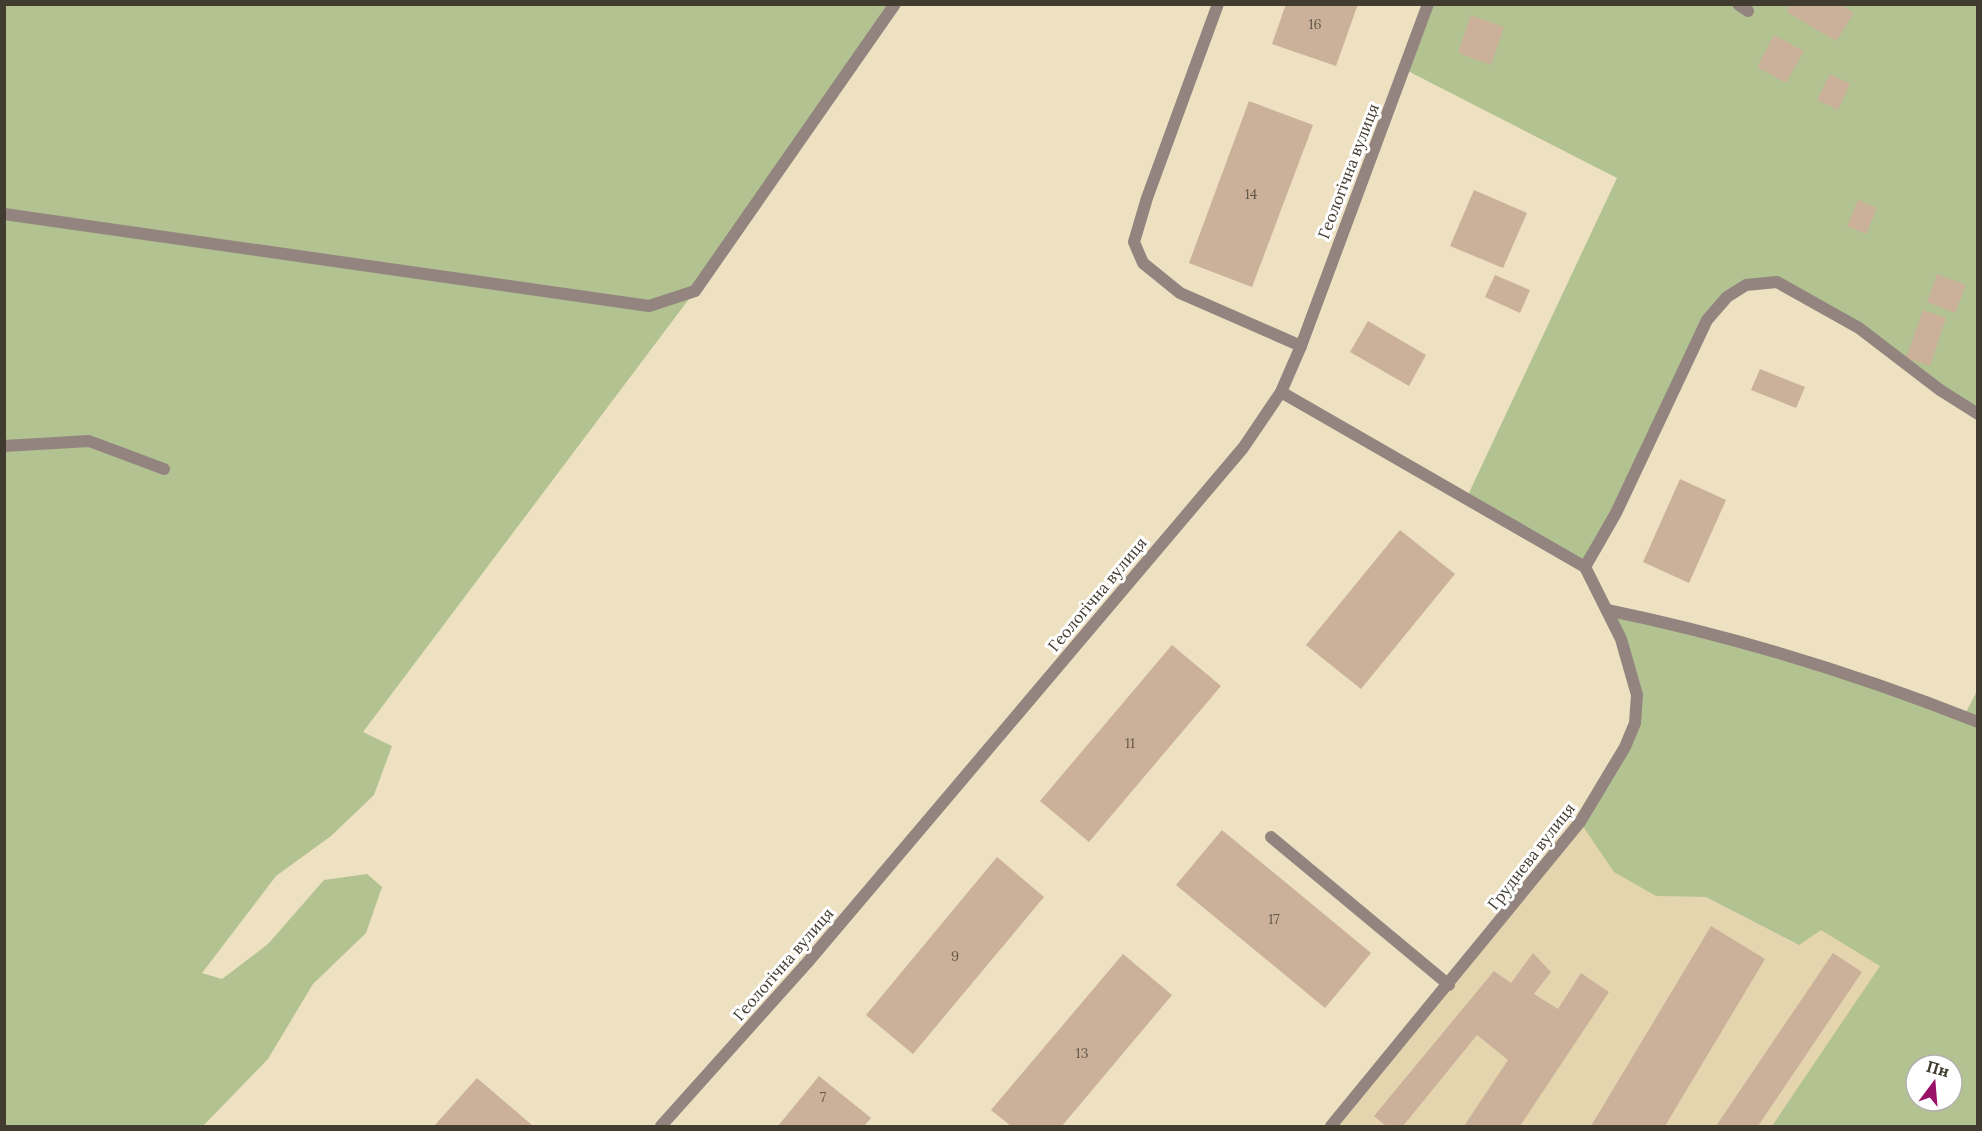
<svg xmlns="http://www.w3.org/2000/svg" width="1982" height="1131" viewBox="0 0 1982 1131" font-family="Lora,serif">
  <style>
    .built { fill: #e4d5af }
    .green { fill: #b2c291; fill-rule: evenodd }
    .building { fill: #cbb09a }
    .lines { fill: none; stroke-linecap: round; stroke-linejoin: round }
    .service { stroke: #93847f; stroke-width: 12 }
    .minor { stroke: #93847f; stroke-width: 12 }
    .tertiary { stroke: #93847f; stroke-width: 12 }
    .labels { text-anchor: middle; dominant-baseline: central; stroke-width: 6; stroke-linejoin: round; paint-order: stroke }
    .number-label { font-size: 14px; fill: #64594a }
    .street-label { font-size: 16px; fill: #413c2f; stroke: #fff }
  </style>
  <rect width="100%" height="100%" fill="#eee1c2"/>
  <path class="built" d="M1580 822 1656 896 1706 897 1798 945 1821 929 1881 966 1772 1126H1331Z"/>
  <g class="green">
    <path d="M5 5H895L695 291 363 732 392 746 374 795 331 836 276 876 202 973 222 979 268 944 324 880 367 874 382 887 366 933 313 984 268 1059 203 1126H5Z"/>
    <path d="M1428 5H1977V414L1859 328 1778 282 1747 285 1707 320 1585 567 1466 499 1617 178 1404 69Z"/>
    <path d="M1607 610 1691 627 1964 716 1977 691V1126H1772L1880 966 1821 930 1799 945 1706 897 1656 896 1614 872 1580 822 1625 747 1637 695ZM1916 1065H1952V1101H1916Z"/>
  </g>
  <g class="building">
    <path d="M1286 4H1358L1336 66 1272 44Z"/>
    <path d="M1791 4H1840L1854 13 1836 41 1787 12Z"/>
    <path d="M1471 15 1504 27 1491 65 1458 53Z"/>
    <path d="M1774 35 1804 51 1786 83 1757 67Z"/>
    <path d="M1830 74 1850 84 1838 110 1817 100Z"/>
    <path d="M1249 101 1313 125 1252 287 1189 263Z"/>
    <path d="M1474 190 1527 213 1503 268 1450 246Z"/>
    <path d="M1858 200 1877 208 1866 234 1847 226Z"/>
    <path d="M1937 274 1966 285 1955 313 1927 302Z"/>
    <path d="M1495 275 1530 290 1520 313 1485 297Z"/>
    <path d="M1923 310 1946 318 1930 366 1906 358Z"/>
    <path d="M1368 321 1426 355 1409 386 1350 352Z"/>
    <path d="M1760 369 1805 387 1796 408 1751 390Z"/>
    <path d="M1680 479 1726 500 1689 583 1643 562Z"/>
    <path d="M1400 530 1455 574 1361 689 1306 645Z"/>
    <path d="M1172 645 1221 686 1089 842 1040 801Z"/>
    <path d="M1222 830 1371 953 1325 1008 1176 885Z"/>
    <path d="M997 857 1044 897 913 1054 866 1015Z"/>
    <path d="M1711 926 1765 959 1665 1126H1591Z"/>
    <path d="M1533 953 1551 972 1534 994 1558 1009 1581 973 1609 992 1520 1126H1464L1508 1060 1477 1035 1403 1126H1386L1374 1116 1494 971 1511 983Z"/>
    <path d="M1833 953 1862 972 1758 1126H1716Z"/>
    <path d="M1123 954 1172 995 1062 1126H1011L991 1110Z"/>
    <path d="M819 1076 871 1118 864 1126H778Z"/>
    <path d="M477 1078 533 1126H434Z"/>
  </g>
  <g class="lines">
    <g class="service">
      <path d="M1218 4 1147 198 1134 242 1143 263 1180 293 1301 346"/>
      <path d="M1738 4 1748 11"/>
      <path d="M4 214 649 306 695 291 895 4"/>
      <path d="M4 446 89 441 164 469"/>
      <path d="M1271 837 1449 985"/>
    </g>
    <g class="minor">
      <path d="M1281 392 1585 567 1616 513 1707 320 1727 297 1746 285 1777 282 1859 328 1940 390 1978 414"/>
      <path d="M1607 610C1734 636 1857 674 1978 722"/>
      <path d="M1331 1126 1580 822 1625 747 1635 723 1637 695 1621 639 1585 567"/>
    </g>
    <path class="tertiary" d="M661 1126 807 963 1243 448 1281 392 1301 346 1428 4"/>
  </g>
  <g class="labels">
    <g class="number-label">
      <text x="1315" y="24">16</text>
      <text x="1251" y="194">14</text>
      <text x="1130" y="743">11</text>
      <text x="1274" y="919">17</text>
      <text x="955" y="956">9</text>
      <text x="1082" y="1053">13</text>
      <text x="823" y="1097">7</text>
    </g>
    <g class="street-label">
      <text transform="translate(1348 171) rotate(-69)">Геологічна вулиця</text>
      <text transform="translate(1097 594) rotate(-50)">Геологічна вулиця</text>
      <text transform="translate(1531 856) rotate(-52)">Груднева вулиця</text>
      <text transform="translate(783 964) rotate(-49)">Геологічна вулиця</text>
    </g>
  </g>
  <rect width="1982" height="1131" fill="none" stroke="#413c2f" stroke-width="12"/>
  <g transform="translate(1934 1083) rotate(16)"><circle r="28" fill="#ffffff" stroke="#b3b1ac" stroke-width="1.5"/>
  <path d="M0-4.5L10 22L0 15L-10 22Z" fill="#991267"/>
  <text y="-9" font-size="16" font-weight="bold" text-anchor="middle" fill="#413c2f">Пн</text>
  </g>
</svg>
